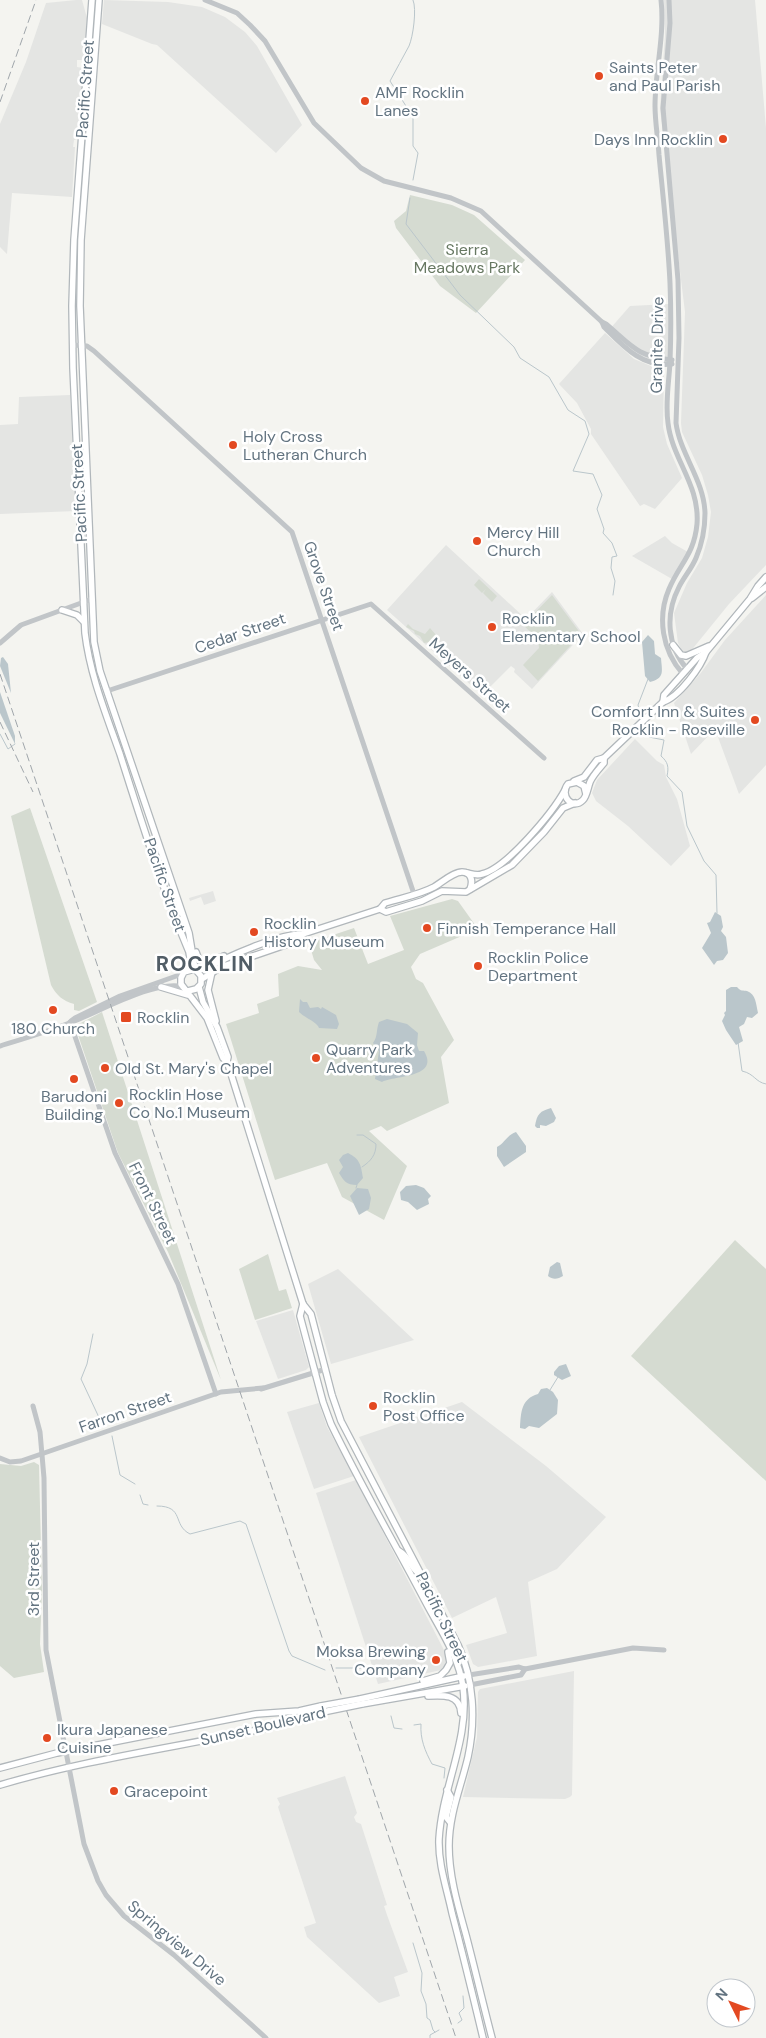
<svg xmlns="http://www.w3.org/2000/svg" width="766" height="2038" viewBox="0 0 766 2038" font-family="'DM Sans',sans-serif">
  <style>
    .built { fill: #e4e5e3 }
    .green { fill: #d5dbd1 }
    .water { fill: #bac6cb }
    .lines { fill: none; stroke-linecap: round; stroke-linejoin: round }
    .stream { stroke: #bac6cb; stroke-width: 1 }
    .secondary-casing { stroke: #b1b7bb; stroke-width: 8 }
    .tertiary { stroke: #c1c5c8; stroke-width: 5 }
    .secondary { stroke: #fff; stroke-width: 5.5 }
    .rail { stroke: #a0a6ab; stroke-width: 1; stroke-dasharray: 8 4; stroke-linecap: butt }
    .secondary-bridge-casing { stroke: #b1b7bb; stroke-width: 8; stroke-linecap: butt }
    .secondary-bridge { stroke: #fff; stroke-width: 5.5 }
    .poi-dot { fill: #e34921; stroke: #fff; stroke-width: 2 }
    .labels { text-anchor: middle; dominant-baseline: central; stroke-width: 5; stroke-linejoin: round; paint-order: stroke }
    .poi-label { font-size: 16px; fill: #637481; stroke: #fff; text-anchor: start }
    .street-label { font-size: 16px; fill: #637481; stroke: #fff }
    .park-label { font-size: 16px; fill: #677862; stroke: #fff }
    .district-label { font-size: 21px; font-weight: bold; letter-spacing: 1px; fill: #515d66; stroke: #fff }
  </style>
  <rect width="100%" height="100%" fill="#f4f4f0"/>
  <g class="built">
    <path d="M76 0H82L87 18 84 60H77V67L83 68 77 139 74 140 73 147H75L72 197 12 193 7 254 0 247V124L26 62 46 3Z"/>
    <path d="M104 0 168 2 202 7 225 17 245 32 257 46 302 125 276 153 157 45 152 44 102 24Z"/>
    <path d="M664 0H755L766 128V565L729 604 690 652 685 653 682 651 678 643 674 613 687 583 702 558 708 537 711 512 708 495 702 475 682 432 681 423 685 312 660 109 665 35Z"/>
    <path d="M669 304 668 362 653 361 637 354 609 330 630 306Z"/>
    <path d="M605 333 634 359 651 366 660 368 664 373 663 427 667 444 682 478 655 509 644 504 640 506 591 434V429L577 403 559 384Z"/>
    <path d="M70 395 76 511 0 514V425L18 424 19 397Z"/>
    <path d="M665 536 672 543 688 552 672 579 632 556Z"/>
    <path d="M446 545 526 619 552 592 583 634 532 689 514 672 515 669 511 666 482 695 387 610Z"/>
    <path d="M766 595V765L739 794 715 729 691 754 674 703 700 674 725 640Z"/>
    <path d="M635 739 657 761 664 765 666 777 677 799 690 846 671 866 628 826 596 801 592 793 597 780Z"/>
    <path d="M213 891 216 901 204 905 201 897 190 901 189 898Z"/>
    <path d="M338 1269 414 1340 331 1364 308 1284Z"/>
    <path d="M293 1310 309 1367 306 1370 278 1379 256 1321Z"/>
    <path d="M462 1402 546 1466 606 1517 557 1569 528 1582 537 1656 478 1667 473 1664 466 1645 507 1633 496 1597 452 1618 359 1437Z"/>
    <path d="M319 1403 327 1427 354 1476 314 1489 287 1412Z"/>
    <path d="M356 1480 445 1652 446 1659 445 1667 441 1670 378 1684 316 1493Z"/>
    <path d="M574 1671 572 1795 570 1797 565 1799 463 1797 477 1737 478 1692 480 1689Z"/>
    <path d="M345 1776 357 1813 354 1817 356 1822 361 1824 387 1905 384 1906 387 1915 408 1972 394 1977 400 1996 379 2003 307 1937 304 1927 316 1923 278 1807 280 1804 277 1798Z"/>
  </g>
  <g class="green">
    <path d="M410 195 452 205 474 215 525 260 476 313 440 286 396 228 394 221 406 211Z"/>
    <path d="M479 579 497 596 492 602 483 593 486 589 482 593 474 585Z"/>
    <path d="M552 595 581 634 538 681 523 665 539 648 538 639 523 625Z"/>
    <path d="M408 624 413 629 425 634 430 628 436 635 435 641 424 643 420 636 415 634 414 631 406 627Z"/>
    <path d="M30 808 97 1002 79 1011 74 1010V1004C63 1001 56 995 51 985L11 816Z"/>
    <path d="M452 899 458 901 478 929 420 954 411 967 416 979 423 983 454 1040 441 1057 449 1103 387 1131 381 1126 369 1131 407 1166 384 1220 342 1197 327 1163 275 1180 226 1024 259 1013 257 1004 279 996 278 974 298 966 322 970 314 960 309 943 354 928 368 964 404 950 390 916Z"/>
    <path d="M102 1012 221 1380 168 1252 118 1153 75 1026Z"/>
    <path d="M735 1240 766 1269V1481L631 1356Z"/>
    <path d="M268 1254 279 1291 286 1289 292 1308 255 1320 239 1269Z"/>
    <path d="M34 1462 39 1465 42 1590 40 1644 44 1672 14 1678 0 1666V1464L21 1466Z"/>
  </g>
  <g class="water">
    <path d="M648 635 654 641 655 654 661 658C662 672 665 678 650 682L645 676 642 642Z"/>
    <path d="M3 657 8 664 11 693 0 666 1 658Z"/>
    <path d="M0 692 15 736V744L0 713Z"/>
    <path d="M715 912 721 916 723 927 721 931 726 937 728 953 723 960 717 961 714 965 702 948 711 933 707 923 710 922Z"/>
    <path d="M737 987C741 992 743 990 747 991 756 994 756 1004 758 1013L752 1018 747 1017 744 1024 739 1027 743 1041 736 1045 726 1030 722 1021 725 1015 724 1013 726 1011V990L731 987Z"/>
    <path d="M300 999 303 1002H307L310 1008 318 1007 321 1009 322 1007 336 1015 339 1024 337 1029 319 1028C317 1022 305 1018 299 1012Z"/>
    <path d="M387 1019 407 1024 418 1033 417 1045 419 1051H424C440 1078 396 1075 382 1082L375 1079 379 1051 373 1043C378 1036 376 1030 379 1022Z"/>
    <path d="M551 1108 556 1118 554 1122 546 1126 540 1125V1128H537L535 1126C537 1114 540 1111 551 1108Z"/>
    <path d="M516 1132 526 1146V1152L504 1167 497 1156V1147C505 1143 507 1135 516 1132Z"/>
    <path d="M348 1153C360 1159 361 1165 363 1178L357 1185C346 1185 344 1181 339 1173L343 1167 339 1160 343 1155Z"/>
    <path d="M416 1185 424 1188 431 1196 428 1199 429 1204 417 1210 408 1202 401 1200 400 1192 406 1186Z"/>
    <path d="M357 1188 368 1189 371 1198 369 1209 359 1215 350 1196Z"/>
    <path d="M557 1262 560 1263 563 1276C558 1279 553 1280 548 1276L550 1267Z"/>
    <path d="M566 1364 571 1376 562 1380 554 1375V1372L559 1366Z"/>
    <path d="M547 1388 553 1392 558 1400 557 1414 539 1428 529 1426 525 1429 520 1428C521 1412 521 1399 538 1394L541 1389Z"/>
  </g>
  <g class="lines">
    <g class="stream">
      <path d="M413 0C417 9 413 37 409 46 403 58 396 69 390 81L413 117V146L418 153 413 180"/>
      <path d="M410 198 406 224 460 295 514 347 520 358 549 377 568 410 585 421 589 434 573 471 593 474 602 495 597 509 604 529 603 533 612 543 617 556 612 557 611 568 615 581 613 595"/>
      <path d="M639 709 638 705 648 679"/>
      <path d="M647 733 649 737 664 740 661 756C668 762 669 767 667 776L682 792 687 826 704 861 716 875 717 913"/>
      <path d="M0 734 8 749 15 744"/>
      <path d="M738 1042 742 1071C755 1074 755 1082 766 1084"/>
      <path d="M357 1135H363L376 1144C376 1155 371 1161 362 1167"/>
      <path d="M356 1188 357 1185"/>
      <path d="M93 1334 87 1364 81 1379 103 1426"/>
      <path d="M550 1390 558 1377"/>
      <path d="M112 1436 120 1475 135 1484"/>
      <path d="M140 1495 143 1504 148 1505"/>
      <path d="M157 1506C185 1506 172 1525 190 1534L240 1521 246 1524 289 1651 292 1656 325 1670"/>
      <path d="M336 1668H368"/>
      <path d="M391 1716 394 1728 402 1729"/>
      <path d="M414 1725 421 1724C420 1739 425 1751 432 1764L445 1768 444 1778"/>
      <path d="M413 1943 422 1973 421 1991 426 2004 427 2018 430 2020 433 2030 435 2032"/>
      <path d="M458 2023 462 2020 459 2013 464 2008 463 1996"/>
      <path d="M430 2038V2035L439 2030"/>
    </g>
    <defs>
      <g id="secondary">
        <path d="M92 0 74 240 72 306 73 368 85 633C90 675 106 714 120 754 141 820 162 888 189 952L190 958 186 970"/>
        <path d="M99 0 81 240 80 306 94 642 100 671 189 933 195 969"/>
        <path d="M752 598 766 587"/>
        <path d="M62 610 77 615 84 622"/>
        <path d="M673 645 681 655 686 656 709 646"/>
        <path d="M663 702 664 695 697 658 706 652 750 599 758 586 766 577"/>
        <path d="M574 781 584 777 597 760 604 758 663 702C679 697 701 667 706 652"/>
        <path d="M586 794 584 786 577 782 568 784C559 795 572 811 583 800 587 796 588 787 590 782 593 775 599 769 604 763V758"/>
        <path d="M467 873C472 874 477 876 482 874 507 868 553 812 565 790"/>
        <path d="M380 909 386 912 422 901 442 891 466 892 512 865 544 832 563 808 575 803"/>
        <path d="M196 952 199 960 206 963 224 956"/>
        <path d="M198 970 205 969C227 957 278 934 303 934L380 909 385 903C401 898 419 895 434 887 441 883 453 872 462 872 472 872 473 882 470 889"/>
        <path d="M212 972 208 990 216 1021"/>
        <path d="M202 979 221 967 297 941 303 934"/>
        <path d="M161 987 188 995"/>
        <path d="M199 987 203 1002 217 1027 228 1057 227 1061 303 1304 311 1314 332 1395 341 1421 458 1645C474 1680 476 1720 468 1757 461 1787 449 1814 449 1846 449 1876 458 1906 466 1935 475 1969 483 2004 492 2038"/>
        <path d="M188 991 196 989 201 984V976L195 969 184 972 181 978V984L207 1018 223 1058 227 1061"/>
        <path d="M303 1304 300 1316 323 1402 331 1424C360 1484 394 1542 425 1601 439 1628 459 1656 463 1687 470 1739 442 1787 439 1839 438 1864 447 1889 452 1913 463 1955 473 1996 483 2038"/>
        <path d="M399 1551C410 1557 411 1570 422 1576"/>
        <path d="M423 1681 440 1676 446 1670 450 1663 448 1652"/>
        <path d="M428 1696C443 1695 460 1694 461 1713"/>
        <path d="M360 1699 464 1676"/>
        <path d="M362 1704 465 1686"/>
        <path d="M0 1768 57 1753 256 1714 299 1711 321 1706"/>
        <path d="M0 1785C84 1760 171 1748 257 1730 279 1726 300 1717 323 1712"/>
        <path d="M447 1790 451 1797 446 1817 450 1822"/>
      </g>
    </defs>
    <use href="#secondary" class="secondary-casing"/>
    <g class="tertiary">
      <path d="M205 0 237 13 250 25 265 41 314 123 361 168 384 181 451 198 481 211 602 322 604 327C623 346 642 368 672 364"/>
      <path d="M661 0C665 35 655 71 655 106 655 122 658 138 659 155 663 197 668 240 670 283 671 309 671 336 670 362 669 382 665 403 668 423 672 459 700 485 697 524 694 555 680 563 669 589 657 617 662 651 683 674"/>
      <path d="M669 0 670 23 663 108 678 280 679 338 676 423C680 454 704 480 705 513 705 528 702 544 696 558 692 568 684 577 679 587 665 614 667 646 687 669"/>
      <path d="M602 322 606 324C632 346 636 356 672 360"/>
      <path d="M73 345 87 346 94 351 292 532 414 894"/>
      <path d="M0 643 21 625 92 599"/>
      <path d="M107 691 371 604 544 758"/>
      <path d="M71 1021 75 1018 120 996 182 974"/>
      <path d="M70 1022 115 1153 178 1284 216 1394"/>
      <path d="M0 1046C26 1038 53 1030 77 1020 102 1010 158 979 183 987"/>
      <path d="M261 1389 326 1369"/>
      <path d="M33 1406 40 1432 44 1478 46 1650 84 1844 98 1881 106 1895 124 1916 174 1955 266 2038"/>
      <path d="M0 1458 10 1462 21 1461 221 1392 263 1388"/>
      <path d="M469 1675 519 1667 525 1669 633 1648 664 1650"/>
      <path d="M470 1685 521 1675 525 1669"/>
    </g>
    <use href="#secondary" class="secondary"/>
    <g class="rail">
      <path d="M0 102 36 0"/>
      <path d="M0 674 456 2038"/>
      <path d="M0 722 33 792"/>
    </g>
    <defs>
      <g id="secondary-bridge">
        <path d="M321 1706 360 1699"/>
        <path d="M323 1712 362 1704"/>
      </g>
    </defs>
    <use href="#secondary-bridge" class="secondary-bridge-casing"/>
    <use href="#secondary-bridge" class="secondary-bridge"/>
  </g>
  <g class="poi-dot">
    <circle cx="599" cy="76" r="5"/>
    <circle cx="365" cy="101" r="5"/>
    <circle cx="723" cy="139" r="5"/>
    <circle cx="233" cy="445" r="5"/>
    <circle cx="477" cy="541" r="5"/>
    <circle cx="492" cy="627" r="5"/>
    <circle cx="755" cy="720" r="5"/>
    <circle cx="427" cy="928" r="5"/>
    <circle cx="254" cy="932" r="5"/>
    <circle cx="478" cy="966" r="5"/>
    <circle cx="53" cy="1010" r="5"/>
    <rect x="120" y="1011" width="12" height="12" rx="2.5"/>
    <circle cx="316" cy="1058" r="5"/>
    <circle cx="105" cy="1068" r="5"/>
    <circle cx="74" cy="1079" r="5"/>
    <circle cx="119" cy="1103" r="5"/>
    <circle cx="373" cy="1406" r="5"/>
    <circle cx="436" cy="1660" r="5"/>
    <circle cx="47" cy="1738" r="5"/>
    <circle cx="114" cy="1791" r="5"/>
  </g>
  <g class="labels">
    <g class="poi-label">
      <text x="609" y="67">Saints Peter<tspan x="609" dy="18">and Paul Parish</tspan></text>
      <text x="375" y="92">AMF Rocklin<tspan x="375" dy="18">Lanes</tspan></text>
      <text x="713" y="139" text-anchor="end">Days Inn Rocklin</text>
      <text x="243" y="436">Holy Cross<tspan x="243" dy="18">Lutheran Church</tspan></text>
      <text x="487" y="532">Mercy Hill<tspan x="487" dy="18">Church</tspan></text>
      <text x="502" y="618">Rocklin<tspan x="502" dy="18">Elementary School</tspan></text>
      <text x="745" y="711" text-anchor="end">Comfort Inn &amp; Suites<tspan x="745" dy="18">Rocklin - Roseville</tspan></text>
      <text x="264" y="923">Rocklin<tspan x="264" dy="18">History Museum</tspan></text>
      <text x="437" y="928">Finnish Temperance Hall</text>
      <text x="488" y="957">Rocklin Police<tspan x="488" dy="18">Department</tspan></text>
      <text x="137" y="1017">Rocklin</text>
      <text x="53" y="1028" text-anchor="middle">180 Church</text>
      <text x="326" y="1049">Quarry Park<tspan x="326" dy="18">Adventures</tspan></text>
      <text x="115" y="1068">Old St. Mary's Chapel</text>
      <text x="129" y="1094">Rocklin Hose<tspan x="129" dy="18">Co No.1 Museum</tspan></text>
      <text x="74" y="1096" text-anchor="middle">Barudoni<tspan x="74" dy="18">Building</tspan></text>
      <text x="383" y="1397">Rocklin<tspan x="383" dy="18">Post Office</tspan></text>
      <text x="426" y="1651" text-anchor="end">Moksa Brewing<tspan x="426" dy="18">Company</tspan></text>
      <text x="57" y="1729">Ikura Japanese<tspan x="57" dy="18">Cuisine</tspan></text>
      <text x="124" y="1791">Gracepoint</text>
    </g>
    <g class="street-label">
      <text transform="translate(85 89) rotate(-86)">Pacific Street</text>
      <text transform="translate(657 345) rotate(-89)">Granite Drive</text>
      <text transform="translate(79 493) rotate(-93)">Pacific Street</text>
      <text transform="translate(324 586) rotate(71)">Grove Street</text>
      <text transform="translate(240 633) rotate(-19)">Cedar Street</text>
      <text transform="translate(470 675) rotate(42)">Meyers Street</text>
      <text transform="translate(165 885) rotate(71)">Pacific Street</text>
      <text transform="translate(153 1203) rotate(64)">Front Street</text>
      <text transform="translate(125 1412) rotate(-19)">Farron Street</text>
      <text transform="translate(33 1579) rotate(-90)">3rd Street</text>
      <text transform="translate(442 1617) rotate(64)">Pacific Street</text>
      <text transform="translate(263 1726) rotate(-13)">Sunset Boulevard</text>
      <text transform="translate(177 1943) rotate(40)">Springview Drive</text>
    </g>
    <g class="park-label">
      <text x="467" y="249">Sierra<tspan x="467" dy="18">Meadows Park</tspan></text>
    </g>
    <g class="district-label">
      <text x="205" y="964">ROCKLIN</text>
    </g>
  </g>
  <g transform="translate(731 2003) rotate(312)"><circle r="24" fill="#ffffff" stroke="#c1c7cd"/>
  <path d="M0-4L9 19L0 12L-9 19Z" fill="#e34921"/>
  <text y="-8" font-size="14" font-weight="bold" text-anchor="middle" fill="#637481">N</text>
  </g>
</svg>
